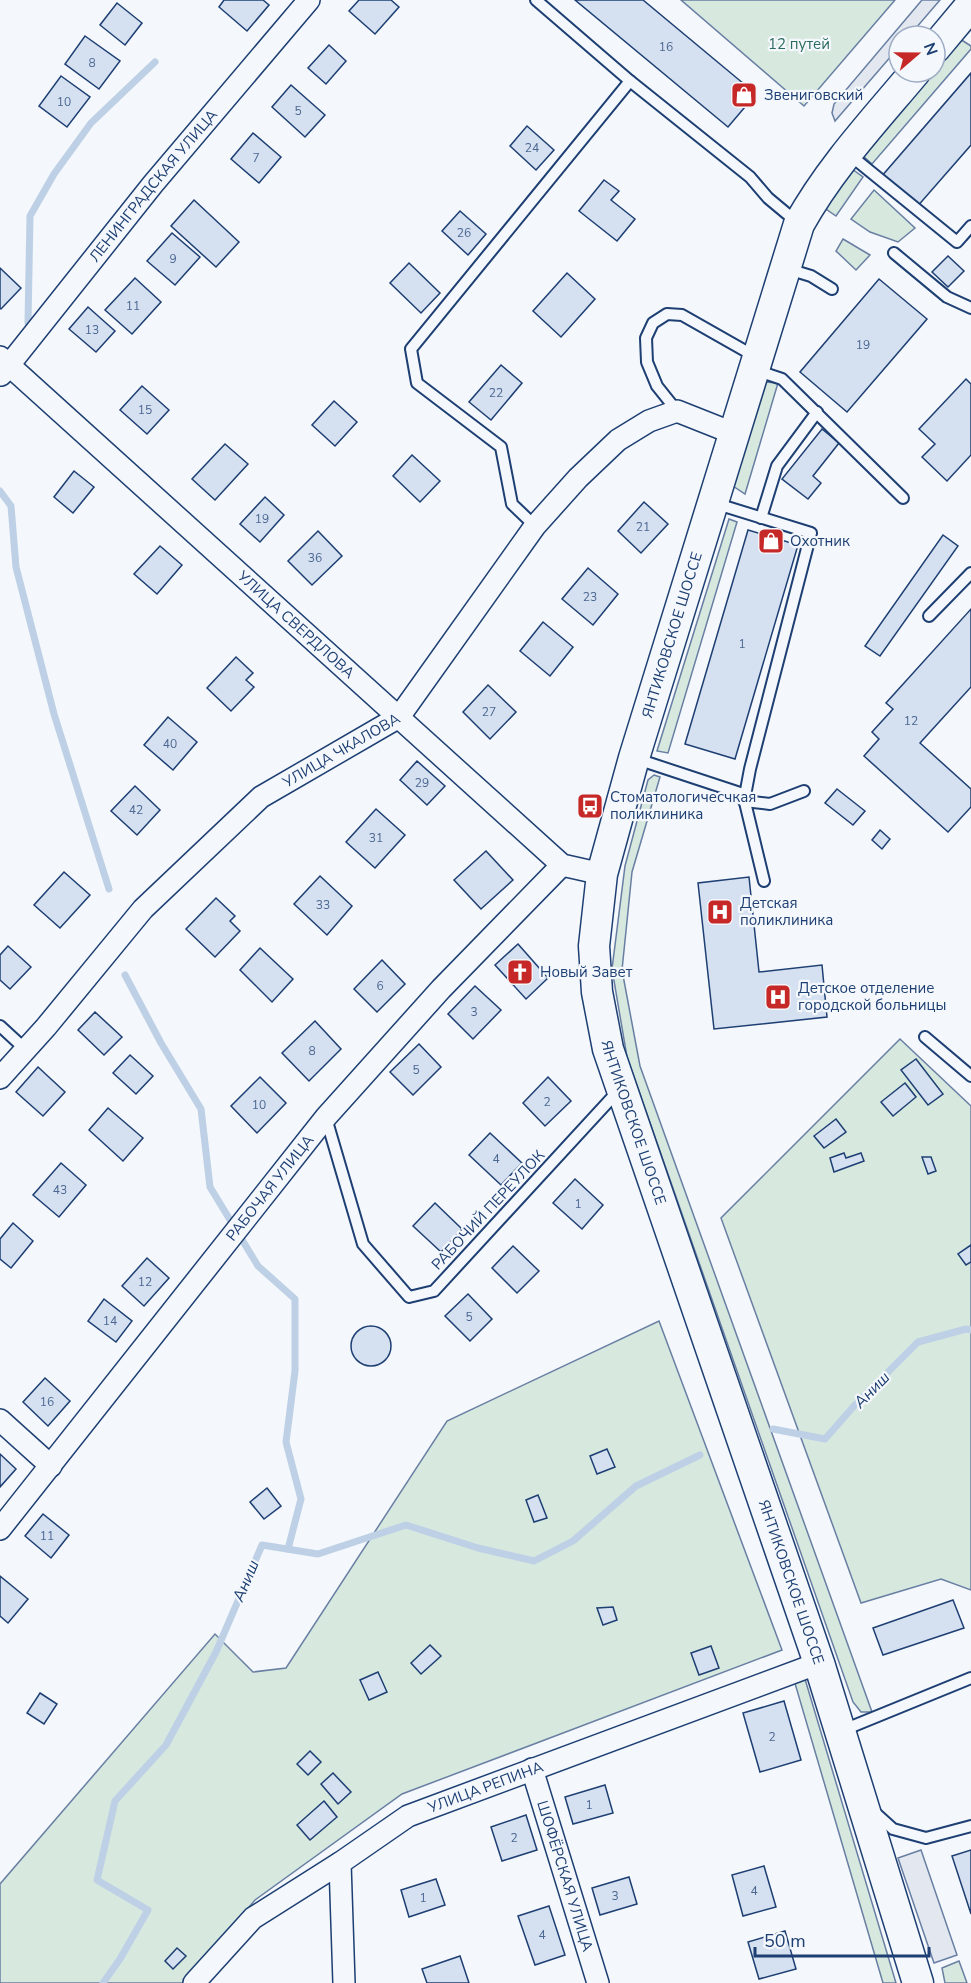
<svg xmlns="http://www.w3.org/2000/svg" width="971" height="1983" viewBox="0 0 971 1983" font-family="'Nunito Sans',sans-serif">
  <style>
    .green { fill: #d7e8df; stroke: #687fa3; stroke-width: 1.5 }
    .parking { fill: #e3e8f0; stroke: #687fa3; stroke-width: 1.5 }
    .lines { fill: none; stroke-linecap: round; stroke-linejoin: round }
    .stream { stroke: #bed0e5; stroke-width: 7 }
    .building { fill: #d5e0f0; stroke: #1d3f73; stroke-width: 1.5 }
    .service-casing { stroke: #1d3f73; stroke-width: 14 }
    .minor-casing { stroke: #1d3f73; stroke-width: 24 }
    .secondary-casing { stroke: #1d3f73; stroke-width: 33 }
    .service { stroke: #f4f7fb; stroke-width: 10 }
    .minor { stroke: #f4f7fb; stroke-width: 21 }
    .secondary { stroke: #f4f7fb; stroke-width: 30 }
    .labels { text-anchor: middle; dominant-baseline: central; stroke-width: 4.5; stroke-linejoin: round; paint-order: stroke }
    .number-label { font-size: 12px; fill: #4b6792 }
    .park-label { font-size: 15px; fill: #2c6c60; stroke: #f4f7fb }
    .poi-label { font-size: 15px; fill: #1d3f73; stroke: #f4f7fb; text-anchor: start }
    .street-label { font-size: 15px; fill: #1d3f73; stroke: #f4f7fb }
    .water-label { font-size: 16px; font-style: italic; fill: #1d3f73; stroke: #f4f7fb }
  </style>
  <rect width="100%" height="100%" fill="#f4f7fb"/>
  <g class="green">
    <path d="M681 0H895L804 106Z"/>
    <path d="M960 39 971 46V49L872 164 862 155 933 72H935V69Z"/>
    <path d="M852 169 863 177 836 216 823 207Z"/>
    <path d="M874 190 915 228 898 242 870 232 851 219Z"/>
    <path d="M843 239 870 255 856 270 836 251Z"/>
    <path d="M765 382 778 383 745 494 730 484Z"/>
    <path d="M729 519 737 522 668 753 657 751Z"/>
    <path d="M654 775 660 777 632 872 622 970 640 1066 872 1712H861L853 1702 627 1057 612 969 625 866 648 780Z"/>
    <path d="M900 1039 971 1106V1590L941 1579 861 1603 721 1218Z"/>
    <path d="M659 1321 782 1650 402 1794 255 1900 185 1983H0V1884L215 1634 253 1672 286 1668 447 1421Z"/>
    <path d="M805 1679 896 1983H883L794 1680Z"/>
    <path d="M959 1961 967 1983H945L942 1968Z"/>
  </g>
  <g class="parking">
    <path d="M922 0H940L909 36H899V47L835 121 832 113 834 104Z"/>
    <path d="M921 1850 957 1955 934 1963 898 1858Z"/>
  </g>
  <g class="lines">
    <g class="stream">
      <path d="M28 323 30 216 54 174 91 123 155 62"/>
      <path d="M0 491 11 506 16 567 54 714 109 889"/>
      <path d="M125 975 161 1043 201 1109 210 1187 258 1266 295 1299V1371L286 1442 301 1499 288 1549"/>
      <path d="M773 1429 825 1439 854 1406 918 1342 966 1329 971 1330"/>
      <path d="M103 1983 120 1959 148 1910 97 1880 115 1801 166 1745 216 1652 262 1545 318 1554 406 1525 478 1548 534 1561 573 1541 636 1486 700 1455"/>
    </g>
  </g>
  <g class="building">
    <path d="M224 0H263L269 5 247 31 219 7Z"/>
    <path d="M359 0H391L399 7 375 34 349 11Z"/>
    <path d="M575 0H643L756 94 728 127Z"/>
    <path d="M117 3 142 23 125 45 100 25Z"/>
    <path d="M85 36 120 61 99 89 65 64Z"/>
    <path d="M329 45 346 61 326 84 308 68Z"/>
    <path d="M971 73V145L916 208 881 177Z"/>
    <path d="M61 76 90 97 67 127 39 106Z"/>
    <path d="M291 85 325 115 305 137 272 107Z"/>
    <path d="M527 126 554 150 536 170 510 146Z"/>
    <path d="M253 133 281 157 259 183 231 159Z"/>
    <path d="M604 180 619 191 611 200 635 219 617 241 579 211Z"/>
    <path d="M194 200 239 242 216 267 171 226Z"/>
    <path d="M460 211 486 234 468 255 442 231Z"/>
    <path d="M172 233 200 257 175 285 147 261Z"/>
    <path d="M948 256 964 271 948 287 932 272Z"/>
    <path d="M409 263 440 293 421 313 390 283Z"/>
    <path d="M0 268 21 288 1 309 0 308Z"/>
    <path d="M567 273 595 299 561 337 533 311Z"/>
    <path d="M135 278 161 302 132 334 105 310Z"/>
    <path d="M879 279 927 319 847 412 800 372Z"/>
    <path d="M88 307 115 331 96 352 69 329Z"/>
    <path d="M501 365 522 383 491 420 469 402Z"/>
    <path d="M966 379 971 384V455L947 481 922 457 935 444 919 429Z"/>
    <path d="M142 386 169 410 147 434 120 410Z"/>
    <path d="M334 401 357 422 335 446 312 425Z"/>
    <path d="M822 429 839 443 813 476 821 483 808 499 782 479Z"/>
    <path d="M225 444 248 464 215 500 192 479Z"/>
    <path d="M412 455 440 481 420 502 393 476Z"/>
    <path d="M74 471 94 487 73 513 54 497Z"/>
    <path d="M265 497 284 515 260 542 240 524Z"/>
    <path d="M644 502 668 524 641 553 618 531Z"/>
    <path d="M748 530 798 545 735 759 685 744Z"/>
    <path d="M318 531 342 556 312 585 288 561Z"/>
    <path d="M943 535 958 546 880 656 865 646Z"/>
    <path d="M160 546 182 565 157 594 134 574Z"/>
    <path d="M588 568 618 594 593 625 562 599Z"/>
    <path d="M971 609V687L920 743 971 789V807L948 832 864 756 879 739 872 732 893 709 886 703Z"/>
    <path d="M543 622 573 647 550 676 520 651Z"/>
    <path d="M236 657 253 673 246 680 254 687 231 711 207 688Z"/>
    <path d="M488 685 516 712 490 739 463 712Z"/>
    <path d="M168 717 197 742 173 770 144 745Z"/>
    <path d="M417 761 445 786 427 805 400 780Z"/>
    <path d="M135 786 160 810 137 835 111 811Z"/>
    <path d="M837 789 865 811 853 825 825 803Z"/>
    <path d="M376 809 405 835 375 868 346 842Z"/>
    <path d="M880 830 890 839 882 849 872 840Z"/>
    <path d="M486 851 513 880 481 909 454 880Z"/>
    <path d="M64 872 90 895 60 928 34 905Z"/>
    <path d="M320 876 352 906 327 935 294 904Z"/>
    <path d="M749 877 759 972 822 965 827 1017 714 1029 698 883Z"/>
    <path d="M216 898 235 916 230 921 240 931 215 957 186 929Z"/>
    <path d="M518 944 548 978 526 999 495 965Z"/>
    <path d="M8 946 31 967 10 989 0 980V955Z"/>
    <path d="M260 948 293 979 272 1002 240 970Z"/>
    <path d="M382 960 405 984 377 1012 354 989Z"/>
    <path d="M475 986 501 1010 473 1039 448 1014Z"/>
    <path d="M95 1012 122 1037 104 1055 78 1030Z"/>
    <path d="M315 1021 341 1049 309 1081 282 1053Z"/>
    <path d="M419 1044 441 1067 413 1095 390 1072Z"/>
    <path d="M130 1055 153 1076 136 1094 113 1073Z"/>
    <path d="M916 1059 943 1094 928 1105 901 1070Z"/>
    <path d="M38 1067 65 1092 43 1116 16 1092Z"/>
    <path d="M260 1077 286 1103 257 1133 231 1106Z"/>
    <path d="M548 1077 571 1101 545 1126 523 1103Z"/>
    <path d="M905 1083 916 1097 893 1116 881 1102Z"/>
    <path d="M108 1108 143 1138 123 1161 89 1130Z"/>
    <path d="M836 1119 846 1132 824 1148 814 1136Z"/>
    <path d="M490 1133 522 1163 501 1185 469 1155Z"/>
    <path d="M844 1153 846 1158 861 1153 864 1161 834 1172 830 1158Z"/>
    <path d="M922 1157H931L936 1171 928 1174Z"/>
    <path d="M61 1163 86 1185 59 1217 33 1195Z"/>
    <path d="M575 1179 603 1205 582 1229 553 1203Z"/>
    <path d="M435 1203 462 1229 441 1252 413 1226Z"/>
    <path d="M13 1223 33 1241 11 1268 0 1259V1239Z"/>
    <path d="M971 1245V1262L966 1265 958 1254Z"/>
    <path d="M513 1246 539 1271 517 1293 492 1268Z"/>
    <path d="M147 1258 169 1278 144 1306 122 1286Z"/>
    <path d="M468 1294 492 1319 470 1341 445 1316Z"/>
    <path d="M104 1299 132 1321 116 1342 88 1321Z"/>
    <circle cx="371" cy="1346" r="20"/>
    <path d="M45 1378 70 1401 48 1426 23 1402Z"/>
    <path d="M607 1449 615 1467 597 1474 590 1456Z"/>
    <path d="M0 1454 16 1469 0 1487Z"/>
    <path d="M267 1488 281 1506 264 1519 250 1502Z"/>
    <path d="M538 1495 547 1518 534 1522 526 1500Z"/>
    <path d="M43 1514 69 1535 51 1558 25 1536Z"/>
    <path d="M0 1576 28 1599 8 1623 0 1616Z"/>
    <path d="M953 1600 964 1628 883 1655 873 1628Z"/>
    <path d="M613 1607 617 1620 603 1625 597 1608Z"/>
    <path d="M430 1645 441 1656 421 1674 411 1663Z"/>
    <path d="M711 1646 719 1668 699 1675 691 1653Z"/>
    <path d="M378 1672 387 1692 369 1700 360 1680Z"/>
    <path d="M40 1693 57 1704 44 1724 27 1713Z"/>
    <path d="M784 1701 801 1760 760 1772 743 1713Z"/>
    <path d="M310 1751 321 1762 308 1775 297 1764Z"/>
    <path d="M333 1773 351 1792 338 1804 321 1784Z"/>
    <path d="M605 1785 613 1813 573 1824 565 1797Z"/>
    <path d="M324 1801 337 1817 310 1840 297 1825Z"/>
    <path d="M526 1815 537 1850 502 1861 491 1827Z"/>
    <path d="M971 1850V1914L952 1856Z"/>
    <path d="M764 1866 776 1907 743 1916 732 1875Z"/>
    <path d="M629 1877 637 1904 600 1915 592 1888Z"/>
    <path d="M436 1879 445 1905 409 1917 401 1890Z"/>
    <path d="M549 1906 565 1955 535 1965 518 1916Z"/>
    <path d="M785 1931 796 1969 759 1979 748 1942Z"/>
    <path d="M177 1948 186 1956 173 1969 165 1961Z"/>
    <path d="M460 1956 469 1983H427L422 1969Z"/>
  </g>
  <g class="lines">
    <defs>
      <g id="service">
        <path d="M536 0 630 81 750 177 768 198 798 223"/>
        <path d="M850 155 957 242 971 226"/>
        <path d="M894 253 947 297 971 308"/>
        <path d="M788 269 811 276 832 289"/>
        <path d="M755 370 782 379 903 498"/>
        <path d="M677 411 657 386 647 362 646 338 653 323 667 314 682 315 756 357"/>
        <path d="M761 518 777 466 817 412"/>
        <path d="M535 526 512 504 501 447 417 383 411 349 630 81"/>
        <path d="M929 616 971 573"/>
        <path d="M637 759 743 794 744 801 750 769 811 533 714 503"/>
        <path d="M743 794 764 881"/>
        <path d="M744 801 770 804 804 791"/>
        <path d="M0 1026 25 1049"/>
        <path d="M925 1037 971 1076"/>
        <path d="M326 1118 363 1244 409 1297 434 1291 619 1090"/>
        <path d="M841 1731 971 1678"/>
        <path d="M873 1811 893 1829 926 1838 971 1826"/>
      </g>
      <g id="minor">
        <path id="s1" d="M0 357 562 865 602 874"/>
        <path id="s2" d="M1 375 153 184 309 0"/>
        <path id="s3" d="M0 1078 46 1027 143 909 261 797 399 717 535 526 578 478 618 440 649 421 677 411 735 434"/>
        <path d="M0 1420 51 1466"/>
        <path id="s4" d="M0 1529 326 1117 441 989 562 865"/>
        <path id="s5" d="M532 1769 598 1983"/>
        <path d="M340 1863 344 1983"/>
        <path id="s6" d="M194 1983 253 1918 340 1863 408 1816 819 1663"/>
      </g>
      <g id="secondary">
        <path d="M935 48 971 5"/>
        <path id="s7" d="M915 72C874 121 830 168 799 224L634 758 602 874 594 946 597 992 608 1049 819 1663 918 1983"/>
      </g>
    </defs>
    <use href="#service" class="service-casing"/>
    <use href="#minor" class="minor-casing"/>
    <use href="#secondary" class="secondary-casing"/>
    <use href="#service" class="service"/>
    <use href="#minor" class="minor"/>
    <use href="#secondary" class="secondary"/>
  </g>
  <defs>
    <symbol id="shop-square" viewBox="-11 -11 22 22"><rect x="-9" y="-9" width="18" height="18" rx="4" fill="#c62828" stroke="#f4f7fb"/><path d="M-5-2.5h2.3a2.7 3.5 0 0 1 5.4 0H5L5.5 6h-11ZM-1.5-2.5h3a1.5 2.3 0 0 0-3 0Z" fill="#fff"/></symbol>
    <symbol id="bus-square" viewBox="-11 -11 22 22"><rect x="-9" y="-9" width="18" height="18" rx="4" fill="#c62828" stroke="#f4f7fb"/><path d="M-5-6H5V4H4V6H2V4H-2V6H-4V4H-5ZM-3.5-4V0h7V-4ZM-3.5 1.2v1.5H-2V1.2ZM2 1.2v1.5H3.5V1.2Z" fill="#fff"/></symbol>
    <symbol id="hospital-square" viewBox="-11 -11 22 22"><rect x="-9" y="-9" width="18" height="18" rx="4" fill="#c62828" stroke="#f4f7fb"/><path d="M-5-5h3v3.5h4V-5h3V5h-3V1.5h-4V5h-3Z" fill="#fff"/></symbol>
    <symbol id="church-square" viewBox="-11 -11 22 22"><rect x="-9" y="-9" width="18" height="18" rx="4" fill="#c62828" stroke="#f4f7fb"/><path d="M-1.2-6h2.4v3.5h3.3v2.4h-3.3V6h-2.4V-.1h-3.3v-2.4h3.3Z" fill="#fff"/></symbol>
  </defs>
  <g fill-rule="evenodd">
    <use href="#shop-square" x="729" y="80" width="30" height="30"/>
    <use href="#shop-square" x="756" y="526" width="30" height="30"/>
    <use href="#bus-square" x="575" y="791" width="30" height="30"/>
    <use href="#hospital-square" x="705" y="897" width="30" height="30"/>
    <use href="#church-square" x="505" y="957" width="30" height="30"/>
    <use href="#hospital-square" x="763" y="982" width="30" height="30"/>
  </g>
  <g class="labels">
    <g class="number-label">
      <text x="666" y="47">16</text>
      <text x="92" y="63">8</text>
      <text x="64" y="102">10</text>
      <text x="298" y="111">5</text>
      <text x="532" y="148">24</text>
      <text x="256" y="158">7</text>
      <text x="464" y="233">26</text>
      <text x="173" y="259">9</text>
      <text x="133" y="306">11</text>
      <text x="92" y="330">13</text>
      <text x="863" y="345">19</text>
      <text x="496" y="393">22</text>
      <text x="145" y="410">15</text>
      <text x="262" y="519">19</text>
      <text x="643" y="527">21</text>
      <text x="315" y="558">36</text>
      <text x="590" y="597">23</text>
      <text x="742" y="644">1</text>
      <text x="489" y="712">27</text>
      <text x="911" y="721">12</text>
      <text x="170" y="744">40</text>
      <text x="422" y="783">29</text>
      <text x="136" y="810">42</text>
      <text x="376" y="838">31</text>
      <text x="323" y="905">33</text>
      <text x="380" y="986">6</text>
      <text x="474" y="1012">3</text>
      <text x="312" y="1051">8</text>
      <text x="416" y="1070">5</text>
      <text x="547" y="1102">2</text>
      <text x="259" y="1105">10</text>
      <text x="496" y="1159">4</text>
      <text x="60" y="1190">43</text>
      <text x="578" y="1204">1</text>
      <text x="145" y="1282">12</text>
      <text x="469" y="1317">5</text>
      <text x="110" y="1321">14</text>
      <text x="47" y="1402">16</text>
      <text x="47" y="1536">11</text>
      <text x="772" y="1737">2</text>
      <text x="589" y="1805">1</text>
      <text x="514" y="1838">2</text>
      <text x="754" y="1891">4</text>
      <text x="615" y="1896">3</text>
      <text x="423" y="1898">1</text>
      <text x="542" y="1935">4</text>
    </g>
    <g class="park-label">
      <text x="799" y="44">12 путей</text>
    </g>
    <g class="poi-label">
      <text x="764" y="95">Звениговский</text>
      <text x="790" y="541">Охотник</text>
      <text x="610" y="797">Стоматологичесчкая<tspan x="610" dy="17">поликлиника</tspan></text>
      <text x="740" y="903">Детская<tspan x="740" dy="17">поликлиника</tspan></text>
      <text x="540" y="972">Новый Завет</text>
      <text x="798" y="988">Детское отделение<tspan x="798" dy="17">городской больницы</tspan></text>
    </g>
    <g class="street-label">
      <text stroke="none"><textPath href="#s2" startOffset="243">ЛЕНИНГРАДСКАЯ УЛИЦА</textPath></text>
      <text stroke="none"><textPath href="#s1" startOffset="399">УЛИЦА СВЕРДЛОВА</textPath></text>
      <text transform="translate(672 635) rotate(-73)">ЯНТИКОВСКОЕ ШОССЕ</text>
      <text stroke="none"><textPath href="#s3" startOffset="477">УЛИЦА ЧКАЛОВА</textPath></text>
      <text stroke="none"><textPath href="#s7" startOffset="1125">ЯНТИКОВСКОЕ ШОССЕ</textPath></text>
      <text stroke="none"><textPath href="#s4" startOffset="435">РАБОЧАЯ УЛИЦА</textPath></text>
      <text transform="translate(488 1210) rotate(-47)">РАБОЧИЙ ПЕРЕУЛОК</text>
      <text stroke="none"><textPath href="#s7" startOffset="1611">ЯНТИКОВСКОЕ ШОССЕ</textPath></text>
      <text stroke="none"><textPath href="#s6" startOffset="356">УЛИЦА РЕПИНА</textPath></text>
      <text stroke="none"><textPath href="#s5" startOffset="112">ШОФЁРСКАЯ УЛИЦА</textPath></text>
    </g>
    <g class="water-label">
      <text transform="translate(872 1390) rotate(-46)">Аниш</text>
      <text transform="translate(246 1581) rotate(-67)">Аниш</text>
    </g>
  </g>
  <g transform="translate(917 54) rotate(70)"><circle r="28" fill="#f4f7fb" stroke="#9eadc5" stroke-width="1.5"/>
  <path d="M0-4.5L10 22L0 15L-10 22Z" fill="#c62828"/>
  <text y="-9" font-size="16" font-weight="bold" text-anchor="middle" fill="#1d3f73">N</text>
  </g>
  <path d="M755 1947v9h174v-9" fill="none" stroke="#1d3f73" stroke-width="3"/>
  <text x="764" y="1947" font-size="18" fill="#1d3f73" stroke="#f4f7fb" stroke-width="4.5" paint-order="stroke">50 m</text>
</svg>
